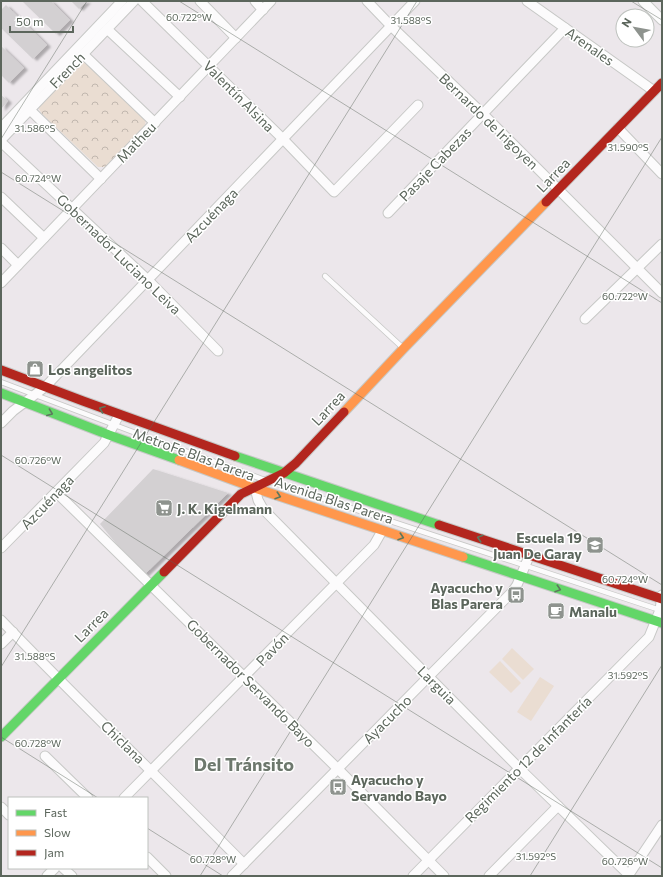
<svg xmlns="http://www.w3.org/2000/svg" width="663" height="877" viewBox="0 0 663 877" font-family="Commissioner,sans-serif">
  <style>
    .grass { fill: #eaddd2 }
    .park { fill: url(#park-crowns) }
    .building { fill: #d3d0d2; filter: url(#shadow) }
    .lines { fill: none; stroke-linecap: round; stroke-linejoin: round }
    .lane-casing { stroke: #c7c8c6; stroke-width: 6 }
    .street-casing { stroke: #c7c8c6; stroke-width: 11 }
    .fast-casing { stroke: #c6c8c6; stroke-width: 11 }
    .slow-casing { stroke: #c6c8c6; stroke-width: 11 }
    .jam-casing { stroke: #c6c8c6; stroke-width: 11 }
    .lane { stroke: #fcfbfc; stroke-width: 4.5 }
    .street { stroke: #fcfbfc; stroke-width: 9 }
    .fast { stroke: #63d668; stroke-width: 9 }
    .slow { stroke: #ff974d; stroke-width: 9 }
    .jam { stroke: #b3261e; stroke-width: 9 }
    .oneway { stroke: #5d775e }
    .ticks { fill: none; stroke: #5c665c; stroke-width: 1; stroke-opacity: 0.45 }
    .labels { text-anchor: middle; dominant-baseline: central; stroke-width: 3; stroke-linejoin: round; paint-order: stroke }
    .street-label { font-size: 14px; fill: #5c665c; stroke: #fff }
    .poi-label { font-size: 14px; font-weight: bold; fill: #5c665c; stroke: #fff; text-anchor: start }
    .district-label { font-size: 18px; font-weight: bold; fill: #6d786d; stroke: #fff }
    .ticks-label { font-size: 10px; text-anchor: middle; fill: #5c665c; stroke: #fff; stroke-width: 3; stroke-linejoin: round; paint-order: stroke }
  </style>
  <defs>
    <pattern id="park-crowns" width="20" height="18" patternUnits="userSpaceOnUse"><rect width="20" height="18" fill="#eaddd2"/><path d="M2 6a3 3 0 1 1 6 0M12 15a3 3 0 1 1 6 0" fill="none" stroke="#c1b7ae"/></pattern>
    <filter id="shadow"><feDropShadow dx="4" dy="2" stdDeviation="1" flood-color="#0004"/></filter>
  </defs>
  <rect width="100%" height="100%" fill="#ece7eb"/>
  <g class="grass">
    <path d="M512 648 534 669 523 680 502 659Z"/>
    <path d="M500 661 521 683 511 693 489 672Z"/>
    <path d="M540 677 554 686 531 721 517 712Z"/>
  </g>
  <path class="park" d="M83 61 89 63 146 119 145 125 107 166 104 167H98L42 114 39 109 40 103 78 63Z"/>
  <g class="building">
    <path d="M22 1H51L70 20 56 34Z"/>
    <path d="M71 1H87L79 9Z"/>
    <path d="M6 5 47 45 33 59 1 28V10Z"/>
    <path d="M1 46 24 68 9 83 1 75Z"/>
    <path d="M1 95 8 101 1 109Z"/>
    <path d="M153 469 228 493 143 576 100 524Z"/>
  </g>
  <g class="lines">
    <defs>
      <g id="lane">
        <path d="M325 276 402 347"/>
        <path d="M1 382 149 438 265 480"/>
        <path d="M272 482 660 610"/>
      </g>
      <g id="street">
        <path d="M142 1 283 139 334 192 418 105"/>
        <path d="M200 1 236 38"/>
        <path d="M255 1 263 10"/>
        <path d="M367 1 391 26 483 114 662 293"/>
        <path d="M527 1 654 91"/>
        <path d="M643 1 662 20"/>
        <path d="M107 29 180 97"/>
        <path d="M83 54 155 123"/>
        <path d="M26 106 101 179"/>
        <path d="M1 128 122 1"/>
        <path d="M618 128 662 174"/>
        <path d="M1 140 134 1"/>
        <path d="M1 142 148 280 218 351"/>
        <path d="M1 197 44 238"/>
        <path d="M388 213 565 28"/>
        <path d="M1 248 18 265"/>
        <path d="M1 283 271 1"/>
        <path d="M585 319 662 244"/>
        <path d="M1 423 13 411 45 387 415 1"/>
        <path d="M255 488 258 500 263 509 520 769 629 875"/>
        <path d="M56 492 338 769 444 876"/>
        <path d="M1 548 104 443 119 415"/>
        <path d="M1 620C81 703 163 782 244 864"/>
        <path d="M1 644 13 632"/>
        <path d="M45 756 88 798"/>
        <path d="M124 798 374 545 382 531"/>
        <path d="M1 807 9 815"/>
        <path d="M147 857 166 876"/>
        <path d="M63 868 72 876"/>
        <path d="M47 876 55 868"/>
        <path d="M232 876 512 592 517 585 530 554"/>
        <path d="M413 876 649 637 660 610 662 595"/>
        <path d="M489 876 558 806"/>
        <path d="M628 876 662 825"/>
      </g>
      <g id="fast">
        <path d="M1 393 109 435 179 460"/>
        <path d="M235 456 439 525"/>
        <path d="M463 557 662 623"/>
        <path d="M1 737 164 572"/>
      </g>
      <g id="slow">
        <path d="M344 412 404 348 546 202"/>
        <path d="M179 460 255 488 463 557"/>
      </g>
      <g id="jam">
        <path d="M546 202 662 83"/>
        <path d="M1 370 83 401 235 456"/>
        <path d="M439 525 662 599"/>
        <path d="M164 572 241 494 284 473 296 463 344 412"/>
      </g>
    </defs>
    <use href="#lane" class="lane-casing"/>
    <use href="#street" class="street-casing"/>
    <use href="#fast" class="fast-casing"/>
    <use href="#slow" class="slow-casing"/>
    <use href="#jam" class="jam-casing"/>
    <use href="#lane" class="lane"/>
    <use href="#street" class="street"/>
    <use href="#fast" class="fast"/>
    <use href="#slow" class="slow"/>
    <use href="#jam" class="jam"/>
  </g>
  <defs><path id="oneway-chevron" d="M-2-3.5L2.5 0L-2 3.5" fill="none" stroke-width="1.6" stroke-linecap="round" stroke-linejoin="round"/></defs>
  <g class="oneway">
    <use href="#oneway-chevron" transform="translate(102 409) rotate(-159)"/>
    <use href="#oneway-chevron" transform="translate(50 413) rotate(21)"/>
    <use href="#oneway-chevron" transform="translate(278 496) rotate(18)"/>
    <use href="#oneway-chevron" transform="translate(401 537) rotate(18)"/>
    <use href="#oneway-chevron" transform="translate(480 538) rotate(-162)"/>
    <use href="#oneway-chevron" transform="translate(558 589) rotate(18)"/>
  </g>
  <path class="ticks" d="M179 1 662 303M631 1 662 20M1 139 87 1M1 172 662 585M1 455 662 868M1 667 417 1M1 737 98 798M147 828 223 876M200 876 662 137M530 876 662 665"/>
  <defs>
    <symbol id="shop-square" viewBox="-11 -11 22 22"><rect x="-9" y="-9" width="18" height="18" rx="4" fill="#8e938e" stroke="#fff"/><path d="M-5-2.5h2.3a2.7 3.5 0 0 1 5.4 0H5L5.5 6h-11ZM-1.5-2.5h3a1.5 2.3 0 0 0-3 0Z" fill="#fff"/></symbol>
    <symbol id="supermarket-square" viewBox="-11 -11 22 22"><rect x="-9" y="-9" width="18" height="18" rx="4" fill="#8e938e" stroke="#fff"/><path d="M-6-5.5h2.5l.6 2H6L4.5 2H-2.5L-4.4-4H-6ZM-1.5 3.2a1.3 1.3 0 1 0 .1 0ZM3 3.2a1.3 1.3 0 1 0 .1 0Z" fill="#fff"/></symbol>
    <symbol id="school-square" viewBox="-11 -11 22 22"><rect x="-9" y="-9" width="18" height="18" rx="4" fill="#8e938e" stroke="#fff"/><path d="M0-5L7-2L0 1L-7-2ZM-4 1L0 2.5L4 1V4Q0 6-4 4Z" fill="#fff"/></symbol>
    <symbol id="bus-square" viewBox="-11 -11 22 22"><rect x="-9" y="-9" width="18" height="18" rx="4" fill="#8e938e" stroke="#fff"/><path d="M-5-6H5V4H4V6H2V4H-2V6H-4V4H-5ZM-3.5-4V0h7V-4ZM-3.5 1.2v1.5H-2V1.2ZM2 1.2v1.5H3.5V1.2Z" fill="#fff"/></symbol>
    <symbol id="cafe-square" viewBox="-11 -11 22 22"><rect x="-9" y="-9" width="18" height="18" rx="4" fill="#8e938e" stroke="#fff"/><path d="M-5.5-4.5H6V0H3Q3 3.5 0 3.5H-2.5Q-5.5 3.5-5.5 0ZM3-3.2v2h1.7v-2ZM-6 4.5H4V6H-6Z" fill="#fff"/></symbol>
  </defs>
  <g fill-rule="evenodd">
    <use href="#shop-square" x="25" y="359" width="20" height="20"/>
    <use href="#supermarket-square" x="154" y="498" width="20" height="20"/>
    <use href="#school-square" x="585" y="535" width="20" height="20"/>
    <use href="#bus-square" x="506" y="585" width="20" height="20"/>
    <use href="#cafe-square" x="546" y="601" width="20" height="20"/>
    <use href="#bus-square" x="328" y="777" width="20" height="20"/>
  </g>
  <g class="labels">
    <g class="street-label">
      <text transform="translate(590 46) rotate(35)">Arenales</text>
      <text transform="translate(67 70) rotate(-46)">French</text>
      <text transform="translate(239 96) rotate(45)">Valentín Alsina</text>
      <text transform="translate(489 121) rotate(44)">Bernardo de Irigoyen</text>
      <text transform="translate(136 142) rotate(-46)">Matheu</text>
      <text transform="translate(435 164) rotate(-46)">Pasaje Cabezas</text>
      <text transform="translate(553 175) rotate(-46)">Larrea</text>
      <text transform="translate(211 215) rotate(-46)">Azcuénaga</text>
      <text transform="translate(119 254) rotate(44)">Gobernador Luciano Leiva</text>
      <text transform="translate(328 408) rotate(-47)">Larrea</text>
      <text transform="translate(194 454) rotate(20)">MetroFe Blas Parera</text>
      <text transform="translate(334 500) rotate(18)">Avenida Blas Parera</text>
      <text transform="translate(47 502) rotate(-46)">Azcuénaga</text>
      <text transform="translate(91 625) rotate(-45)">Larrea</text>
      <text transform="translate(272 649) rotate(-46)">Pavón</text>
      <text transform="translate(251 683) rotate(45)">Gobernador Servando Bayo</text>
      <text transform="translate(437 685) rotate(45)">Larguia</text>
      <text transform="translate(387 719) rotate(-45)">Ayacucho</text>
      <text transform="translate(123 742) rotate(44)">Chiclana</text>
      <text transform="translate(528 759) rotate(-45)">Regimiento 12 de Infantería</text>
    </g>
    <g class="poi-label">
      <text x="48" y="369">Los angelitos</text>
      <text x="177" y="508">J. K. Kigelmann</text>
      <text x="582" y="537" text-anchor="end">Escuela 19<tspan x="582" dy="16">Juan De Garay</tspan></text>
      <text x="503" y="587" text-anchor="end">Ayacucho y<tspan x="503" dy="16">Blas Parera</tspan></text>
      <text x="569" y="611">Manalu</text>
      <text x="351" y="779">Ayacucho y<tspan x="351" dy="16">Servando Bayo</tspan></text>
    </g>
    <g class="district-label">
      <text x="244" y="764">Del Tránsito</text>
    </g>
  </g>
  <g class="ticks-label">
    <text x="189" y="21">60.722°W</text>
    <text x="411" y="24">31.588°S</text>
    <text x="35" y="132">31.586°S</text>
    <text x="628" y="151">31.590°S</text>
    <text x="38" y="182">60.724°W</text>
    <text x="625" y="300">60.722°W</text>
    <text x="38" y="464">60.726°W</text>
    <text x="625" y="583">60.724°W</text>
    <text x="35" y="660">31.588°S</text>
    <text x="628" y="679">31.592°S</text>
    <text x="38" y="747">60.728°W</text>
    <text x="536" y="860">31.592°S</text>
    <text x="213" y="863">60.728°W</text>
    <text x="625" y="865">60.726°W</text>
  </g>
  <rect width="663" height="877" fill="none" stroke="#5c665c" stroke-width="4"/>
  <rect x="8" y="797" width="140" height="72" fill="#ffffff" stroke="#bec2be"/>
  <rect x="16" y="810" width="20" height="6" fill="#63d668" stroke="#bec2be"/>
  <text x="44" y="817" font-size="12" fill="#5c665c">Fast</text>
  <rect x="16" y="830" width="20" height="6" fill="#ff974d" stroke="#bec2be"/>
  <text x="44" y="837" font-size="12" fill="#5c665c">Slow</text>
  <rect x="16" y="850" width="20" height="6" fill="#b3261e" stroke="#bec2be"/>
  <text x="44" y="857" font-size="12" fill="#5c665c">Jam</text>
  <g transform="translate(635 28) rotate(302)"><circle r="19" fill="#ffffff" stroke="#bec2be"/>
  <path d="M0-3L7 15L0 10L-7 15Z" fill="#8e938e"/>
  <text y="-6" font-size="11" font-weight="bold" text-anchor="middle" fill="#5c665c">N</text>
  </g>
  <path d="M10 26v6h63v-6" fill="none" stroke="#5c665c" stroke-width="2"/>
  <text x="16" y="26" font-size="12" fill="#5c665c" stroke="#ffffff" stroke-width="3" paint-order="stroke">50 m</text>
</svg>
